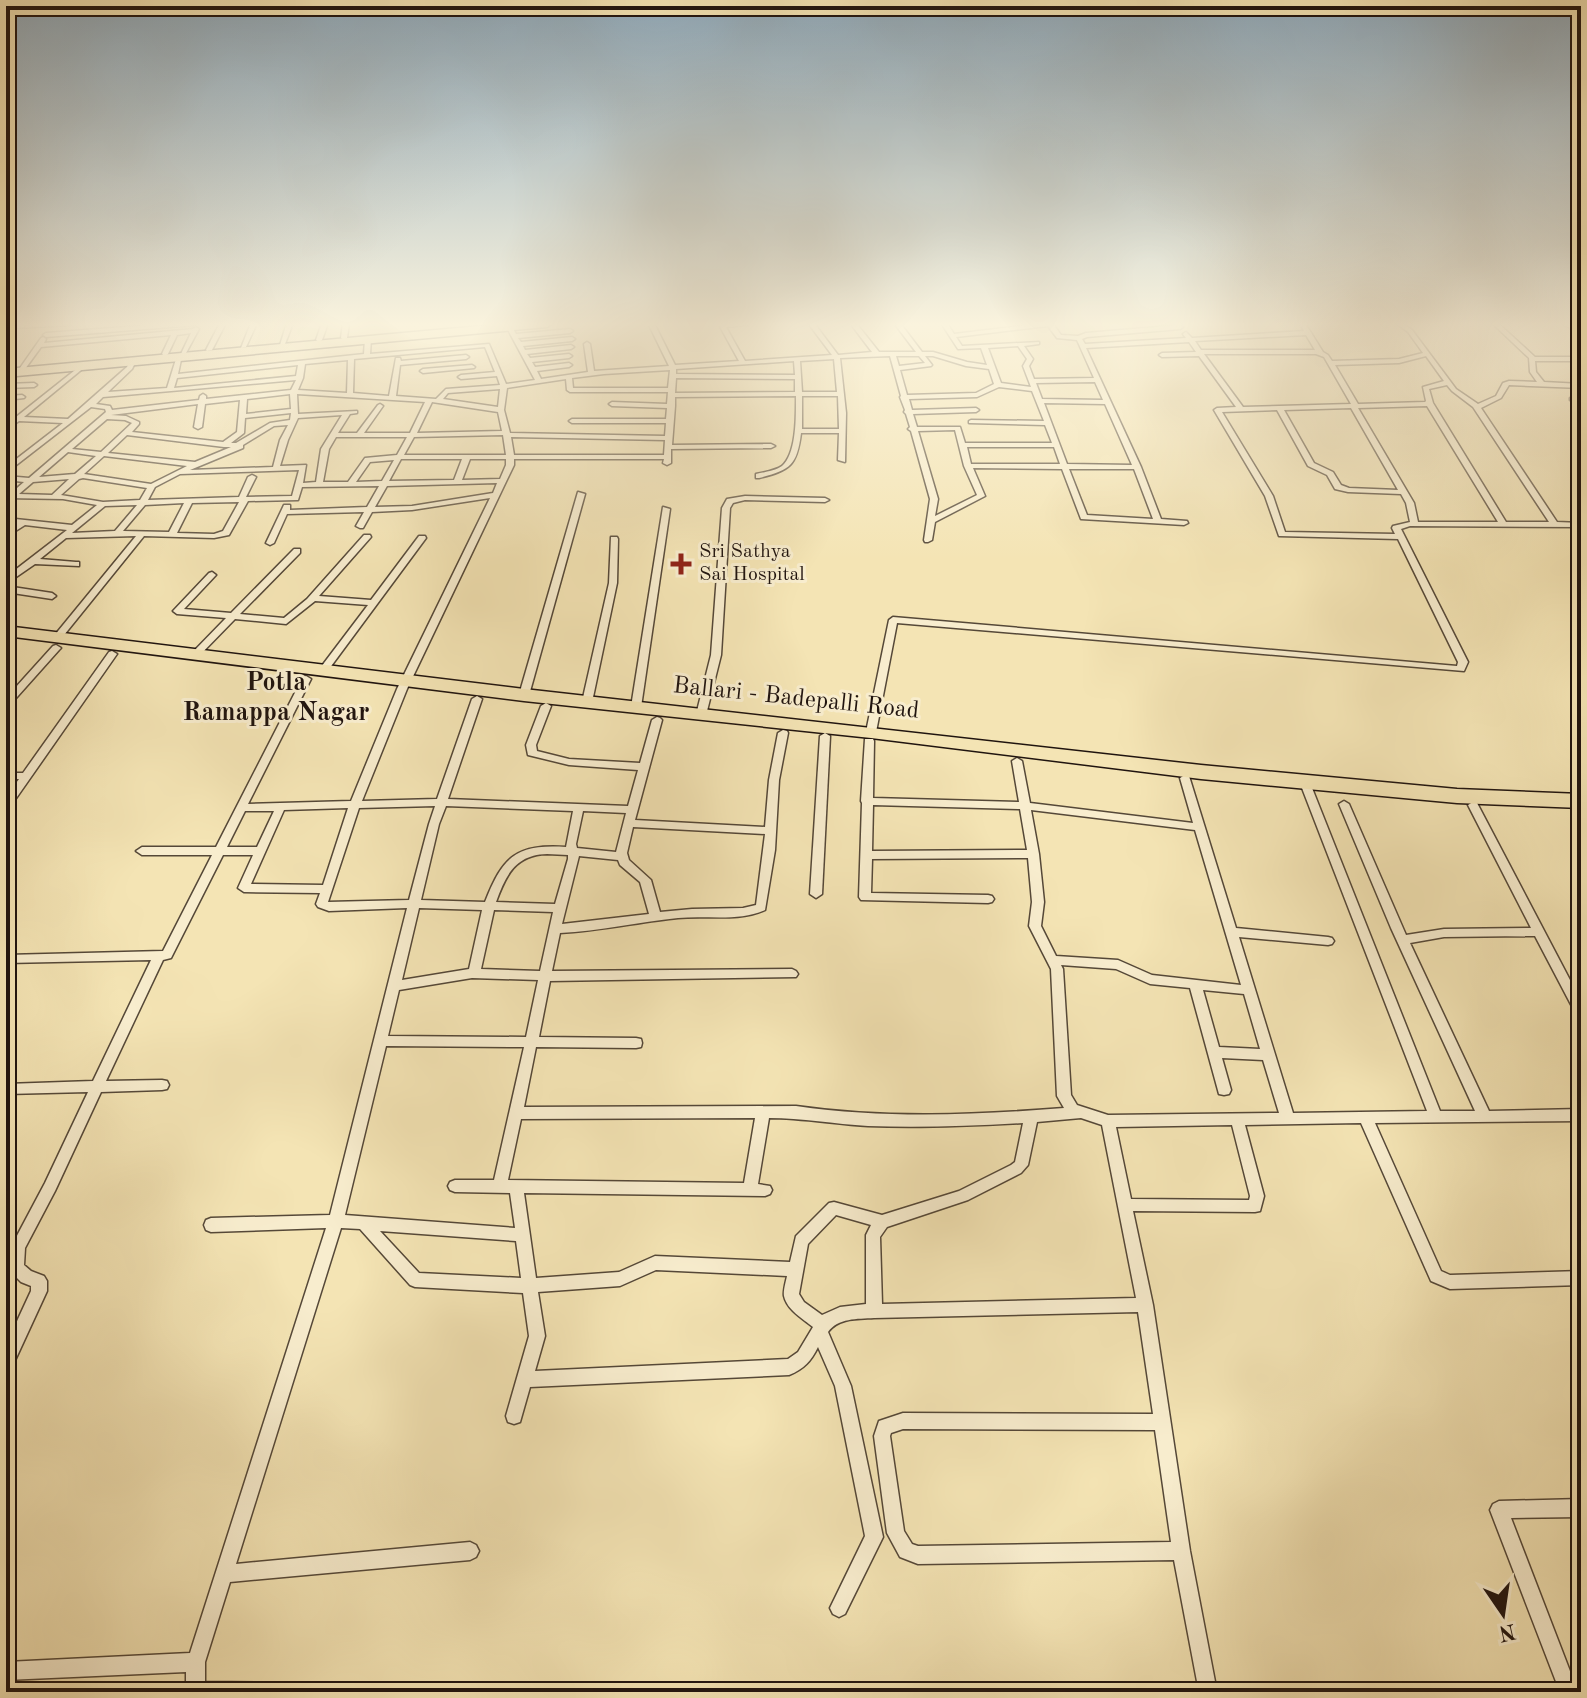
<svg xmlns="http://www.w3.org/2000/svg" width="1587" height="1698" viewBox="0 0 1587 1698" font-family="'Old Standard TT',serif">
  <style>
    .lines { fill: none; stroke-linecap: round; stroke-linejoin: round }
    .street-casing { stroke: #554838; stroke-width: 3 }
    .highway-casing { stroke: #20140f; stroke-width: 3 }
    .street { fill: #f8edce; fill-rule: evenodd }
    .highway { fill: #f4e4b4; fill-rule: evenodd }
    .poi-dot { fill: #8f2418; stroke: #f8edce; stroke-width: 3 }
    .labels { text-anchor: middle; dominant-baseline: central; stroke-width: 6; stroke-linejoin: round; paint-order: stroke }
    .far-poi-label { font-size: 20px; fill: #20140f; stroke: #f8edce; text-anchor: start }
    .street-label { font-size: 24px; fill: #20140f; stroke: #f8edce }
    .neighbourhood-label { font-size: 26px; font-weight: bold; fill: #20140f; stroke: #f8edce }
  </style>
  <rect width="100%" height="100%" fill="#f4e4b4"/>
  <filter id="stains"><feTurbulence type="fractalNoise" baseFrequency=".0025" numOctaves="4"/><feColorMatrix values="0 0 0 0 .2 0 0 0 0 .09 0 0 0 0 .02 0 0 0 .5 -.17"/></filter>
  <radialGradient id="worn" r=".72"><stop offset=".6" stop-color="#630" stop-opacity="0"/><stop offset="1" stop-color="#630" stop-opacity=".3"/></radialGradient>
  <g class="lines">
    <defs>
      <g id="street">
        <path d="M43 323H73L70 325 14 328 11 326 14 324Z"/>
        <path d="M177 323H198L195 325 46 337 43 335 46 333Z"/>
        <path d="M220 323H226L212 350 207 351 206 350Z"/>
        <path d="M251 323H257L246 347 241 348Z"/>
        <path d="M287 323H293L285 344 280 345Z"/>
        <path d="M322 323H328L322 340 319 342 316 340Z"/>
        <path d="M343 323H349L347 338 344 340 341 338Z"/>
        <path d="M648 323H654L675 365 739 361 718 323H749L746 325 726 327 745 361 832 355 808 323H814L838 355 872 352 850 323H856L879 352H916L894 323H900L922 352H933L967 362 987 365 981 348 958 349 941 323H947L954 334 1046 323H1061L1054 325 1061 335 1078 336 1086 333 1180 325 1183 327 1180 329 1087 337 1082 339 1085 344 1186 338 1183 334 1186 332 1192 338 1304 331 1299 323H1305L1323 352 1328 355 1332 361 1399 359 1423 353 1408 332 1396 323H1402L1412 330 1456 389 1478 404 1496 396 1503 383 1509 381 1537 382 1530 372 1529 358 1492 323H1498L1535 357H1581V361H1535L1536 372 1544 382 1581 384V388L1509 385 1501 398 1481 408 1557 522 1581 523V527L1410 526 1401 529 1468 662 1464 671 897 623 876 732 871 735 866 732 889 620 893 617 1457 666 1458 662 1398 539 1279 536 1265 496 1214 410 1217 408 1236 407 1199 356 1162 357 1159 355 1162 353 1196 352 1189 342 1086 348 1141 467 1161 519 1187 521 1188 523 1184 525 1081 519 1062 469 973 468 985 496 935 522 932 540 928 542H925L924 540 930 499 911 431 908 429 910 427 906 414 904 412 905 410 900 397 901 396 890 356 840 358 846 413 845 462 838 460 839 433H801C797 466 790 470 759 478H756V474C764 472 775 471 782 466 797 453 796 415 796 396L675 397V406L672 445 771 444 775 446 771 448 671 449V463L667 465 663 463 664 459H514V465L407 689 362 801 437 799 472 699 477 696 482 699 448 799 628 806 638 770 569 765 528 755 526 745 541 706 546 703 551 706 536 745 537 751 569 759 640 763 652 720 657 717 660 718 662 720 635 820 765 827 769 780 778 733 783 730 787 731 788 733 779 780 775 850 765 910C739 922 707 915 678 918 639 922 600 931 560 933L552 971 792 969 796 971 798 974 796 977 550 981 539 1037 636 1038 641 1039 642 1043 641 1047 636 1048 536 1047 524 1107 796 1106C886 1119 975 1115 1064 1108L1057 1096 1051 969 1029 926 1032 902 1028 858 872 859 871 893 988 895 992 896 994 899 992 902 988 903 861 900 859 897 862 803 861 801 865 739H873L874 741 873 798 1019 802 1012 761 1017 758 1022 761 1030 803 1193 823 1180 778 1185 775 1189 776 1236 928 1328 937 1332 938 1334 941 1332 944 1328 945 1239 937 1293 1113 1427 1111 1302 788 1307 785 1312 788 1440 1111H1475L1391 928 1339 804 1344 801 1349 804 1406 935 1444 929 1531 928 1468 805 1473 802 1477 803 1581 1001V1018L1577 1016 1535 936 1444 937 1410 943 1489 1111 1581 1109V1121L1375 1123 1441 1271 1450 1275 1581 1271V1285L1450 1289 1431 1281 1361 1123 1245 1125 1264 1196 1260 1211 1255 1212 1133 1211 1153 1305 1190 1551 1217 1692H1199L1174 1560 918 1564 900 1557 887 1533 874 1436 879 1421 903 1413 1153 1414 1138 1312 874 1318C857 1319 838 1318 828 1332L851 1386 883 1537 845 1614 839 1617 833 1614 830 1608 865 1536 835 1386 818 1347C811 1361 804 1369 789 1375L530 1387 520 1422 514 1424 508 1422 506 1416 529 1336 523 1293 415 1287 410 1285 360 1229 341 1228 236 1564 470 1542 476 1545 479 1551 476 1557 470 1560 230 1582 205 1662V1682L289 1683 296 1685 298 1692H186V1672L6 1680V1662L190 1653 326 1228 211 1232 206 1230 204 1225 206 1220 211 1218 330 1215 407 908 329 911 318 907 316 904 320 893 244 892 238 888 253 855H223L171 958 163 960 106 1081 162 1080 167 1081 169 1085 167 1089 162 1090 101 1092 55 1191 25 1248 24 1265 31 1271 44 1276 47 1281V1291L12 1367 6 1370V1345L31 1291V1286L21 1282 11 1272 9 1267 11 1247 45 1183 88 1092 6 1094V1084L93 1081 151 960 6 963V955L163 951 212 855H142L136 851 142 847H216L303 677 306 676 311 679 248 804 351 801 397 689 490 498 412 510 372 512 363 528H360L356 526 364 512 287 514 274 543 270 545 266 543 284 505H290V510L367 507 379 486 302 487 298 500 248 501 229 535 214 538 144 536 60 640H54V636L136 536 66 538 40 559 76 562H79V566L35 564 6 584V577L67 530 25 525 6 537V531L17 524 6 522V518L72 525 97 505 63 499 6 498V494H10L24 482 6 480V476L29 478 106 412 105 409 91 407 6 473V467L63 423 19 421 6 430V425L84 363 86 364V366L24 417 68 419 127 367 131 360 133 359 136 361 132 369 108 392 167 388 177 356 181 354 191 333 177 335 168 354 165 356 162 354 171 335 41 347 25 369 20 368 41 338 43 337 46 339 44 343 193 329 196 327 199 329 186 353 182 355 178 374 364 354 365 339 368 337 371 339 370 354 489 344 506 384 535 380 506 326 507 325H511L516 334 570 329 573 331 570 333 518 338 521 342 572 337 575 339 572 341 523 346 525 350 571 345 574 347 571 349 527 354 530 358 569 354 572 356 569 358 532 362 535 367 569 363 572 365 569 367 537 371 541 379 588 372 584 344 587 342 590 344 594 371 669 366ZM1048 326 1057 338 1077 340 1094 378 1034 379 1029 366 1033 359 1024 346 1039 344V342L962 346 956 337ZM1306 335 1315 350H1201L1195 341ZM1018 346 1027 359 1023 366 1031 387 1001 383 988 348ZM485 347 495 372 461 375 458 377 461 379 497 376 500 385 446 389 436 399 396 396 400 365 466 359 469 357 466 355 401 361 400 358H396L389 396 353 393 354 359ZM1204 354H1316L1324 357 1351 404 1243 407ZM896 356H919L925 363 899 366ZM925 356H933L966 366 989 369 994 384 976 393 907 395 900 370 931 366 932 365ZM1426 356 1444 381 1423 387 1426 401 1425 402 1358 404 1335 365 1399 363ZM834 359 837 392H802L800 361ZM348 360 347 393 298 390 303 378 305 364ZM794 361 795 375 676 374V369ZM298 365 296 376 174 388 177 378ZM670 370 668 388H573L572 378 604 374ZM676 378 795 379V392L675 393ZM566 379 567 390 570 392H668L667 404 612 402 609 404 612 406 667 408 666 419H572L569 421 572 423H666L665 436 510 433 504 410 507 388ZM296 380 291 390 206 399V396L203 394 200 396 199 400 112 410 110 406 96 404 103 397ZM1095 382 1103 400 1042 399 1036 383ZM1447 385 1452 391 1473 407 1549 522H1506L1433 403 1429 389ZM999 387 1032 391 1044 421 971 420 969 421V423L1045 425 1052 443H965L960 427H917L913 414 976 412 979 410 976 408 912 410 909 399 977 397ZM500 389 498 407 443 399 448 393ZM290 394 291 409 246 414 247 399ZM297 394 425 402 410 433H364L383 406 380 404 378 405 357 433H338L350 414 357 413V411L298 414ZM802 396H838L839 429H802ZM240 400 237 432 223 442 132 432 139 424V422L126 416 111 415 198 404 194 427 198 429 202 427 205 404ZM432 402 498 412 502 431 417 433ZM1044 403 1105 404 1132 465 1067 464ZM1427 406 1498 522H1418L1414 503 1358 408ZM1351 408 1398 490 1349 488 1341 485 1333 472 1314 463 1284 410ZM1277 410 1308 466 1327 475 1335 489 1348 492 1401 494 1406 503 1410 522 1393 526 1392 528 1395 534 1285 532 1273 496 1222 412ZM291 413 290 420 270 423 236 443H231L244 433 245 418ZM342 415 321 449 316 482 303 483 306 465 280 466 288 440 298 418ZM107 419 125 420 132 423 101 452 72 449ZM288 425 280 440 273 467 190 470 243 448V445L274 426ZM955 430 964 466 977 495 935 516 938 499 918 431ZM127 435 224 447H231L195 462 108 453ZM503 435 506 455H404L414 437ZM336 437H407L397 455 365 458 348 482H323L329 449ZM511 437 665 440 664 455H514ZM967 447H1054L1060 464H971ZM68 452 96 456 75 474 39 477ZM104 456 187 466 151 484 84 474ZM401 459H462L454 480 389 481ZM470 459H506V465L500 479 462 480ZM394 460 382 481 356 482 370 462ZM1069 469H1134L1153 519 1087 515ZM299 470 292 496 246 497 256 477 252 475 248 477 239 497 148 500 155 487 180 474ZM83 478 147 488 140 500 103 502 61 495 79 479ZM69 479 52 495 19 494 33 482ZM497 483 493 493 412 506 375 507 387 486ZM239 502 223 531 214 534 177 533 192 503ZM184 503 169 532 123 531 145 505ZM137 505 115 531 72 533 105 506ZM873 805 1020 809 1027 850 872 851ZM435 806 429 824 409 900 328 902 359 808ZM446 806 573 811 566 847C516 844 503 856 485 902L421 900 439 824ZM348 808 323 885 251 884 284 810ZM1031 810 1195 830 1241 985 1152 975 1118 960 1056 956 1041 926 1044 902 1039 854ZM245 811H274L257 847H227ZM583 811 626 813 616 852 577 848 576 844ZM633 827 765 834 756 905 743 908 692 909 660 912 651 880 629 860 627 853ZM547 854 568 855V859L555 904 496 902C506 875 515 855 547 854ZM579 856 618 860 620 865 640 882 649 914 562 924ZM419 908 482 910 469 969 402 980ZM494 910 553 912 540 971 481 969ZM1061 965 1116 969 1150 984 1190 988 1219 1094 1224 1095 1229 1094 1231 1090 1222 1058 1263 1060 1279 1113 1108 1115 1077 1105 1071 1095 1063 969ZM472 978 538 980 526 1037 388 1036 399 990ZM1203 990 1244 994 1260 1049 1219 1047ZM386 1046 524 1047 494 1180H455L450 1182 448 1186 450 1190 455 1192 510 1193 515 1228 345 1215ZM755 1118 744 1183 508 1180 521 1119ZM769 1118C802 1118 834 1124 868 1126 919 1128 971 1126 1023 1123L1015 1162 1011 1165 959 1191 882 1215 834 1202 829 1203 796 1236 790 1262 655 1256 619 1272 536 1278 524 1193 765 1196 770 1194 772 1190 770 1186 758 1184ZM1081 1118 1102 1125 1136 1298 882 1304 880 1237 887 1227 968 1200 1021 1173 1028 1165 1037 1122ZM1232 1125 1250 1196 1249 1200 1131 1199 1116 1127ZM836 1215 871 1225 866 1235V1304L840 1307 822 1315 804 1302 799 1294 808 1244ZM380 1231 516 1241 521 1278 419 1273ZM656 1270 787 1276C786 1281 783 1291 784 1296 787 1310 803 1319 813 1327L798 1352 788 1359 535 1371 545 1336 538 1292 620 1286ZM903 1429 1155 1430 1171 1542 918 1546 912 1544 904 1531 890 1436 891 1433Z"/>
        <path d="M1562 323H1569L1581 330V335Z"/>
        <path d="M472 365 475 367 474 368 423 373 420 371 423 369Z"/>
        <path d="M6 384 34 383 37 385 34 387 6 388Z"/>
        <path d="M22 395 25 397 24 398 6 400V396Z"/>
        <path d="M1572 397 1581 398V402L1570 400V398Z"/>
        <path d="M6 407 9 408V410L6 411Z"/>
        <path d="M1579 413H1581V417L1576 415Z"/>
        <path d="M578 492 585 494 529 695 524 698 521 697 519 695Z"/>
        <path d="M745 496 825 498 829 500 825 502 745 500 733 503 730 508 721 655 706 715 701 718 696 715 711 655 722 508 727 499Z"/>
        <path d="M663 507 670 509 641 707 636 710 631 707Z"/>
        <path d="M364 535H370L371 537 319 596 371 600 419 536H425L426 538 326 673 323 674 318 671 368 605 315 601 286 624 235 619 197 658H191V654L226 618 177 614 173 611 209 573 212 572 216 575 184 609 231 613 294 549H300V553L240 614 284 618 307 599Z"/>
        <path d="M611 537H617L618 539 617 583 592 702 587 705 582 702 609 583Z"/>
        <path d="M6 586 52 593 56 596 52 599 6 592Z"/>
        <path d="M56 645 61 648 59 650 9 706 6 707V698L53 646Z"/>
        <path d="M112 651 117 654 10 807 6 808V797L19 779H6V773H23L109 652Z"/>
        <path d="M825 733 830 736 822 894 816 898 810 894 820 736Z"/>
        <path d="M1581 1499V1517L1511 1518 1578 1692H1560L1490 1510 1493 1504 1499 1501Z"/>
      </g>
      <g id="highway">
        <path d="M512 323H553L547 327 6 377V369Z"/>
        <path d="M6 626 524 689 1201 765 1457 789 1581 794V808L1457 803 1201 779 871 738 524 701 6 636Z"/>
      </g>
    </defs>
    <use href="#street" class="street-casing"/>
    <use href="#highway" class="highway-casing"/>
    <use href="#street" class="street"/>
    <use href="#highway" class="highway"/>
  </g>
  <linearGradient id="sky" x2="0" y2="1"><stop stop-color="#90abbd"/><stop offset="0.58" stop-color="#faf3dd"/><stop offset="1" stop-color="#faf3dd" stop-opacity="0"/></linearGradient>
  <rect width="1587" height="560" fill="url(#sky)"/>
  <path class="poi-dot" d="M677 552h8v8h8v8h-8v8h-8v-8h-8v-8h8z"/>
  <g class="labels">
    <g class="far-poi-label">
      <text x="699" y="552">Sri Sathya<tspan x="699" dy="23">Sai Hospital</tspan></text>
    </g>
    <g class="street-label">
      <text transform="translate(796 699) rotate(6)">Ballari - Badepalli Road</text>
    </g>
    <g class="neighbourhood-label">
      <text x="276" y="683">Potla<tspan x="276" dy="30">Ramappa Nagar</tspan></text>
    </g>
  </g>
  <rect width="1587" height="1698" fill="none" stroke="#f4e4b4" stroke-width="32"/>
  <rect x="8" y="8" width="1571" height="1682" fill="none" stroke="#20140f" stroke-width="4"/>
  <rect x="16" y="16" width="1555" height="1666" fill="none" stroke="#20140f" stroke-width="2"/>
  <g transform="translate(1503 1614) rotate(167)" stroke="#f8edce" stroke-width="6" paint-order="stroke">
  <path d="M0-6L14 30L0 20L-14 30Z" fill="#20140f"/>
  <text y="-12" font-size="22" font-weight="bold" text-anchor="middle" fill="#20140f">N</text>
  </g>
  <rect width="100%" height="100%" filter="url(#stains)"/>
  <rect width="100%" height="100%" fill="url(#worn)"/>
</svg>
